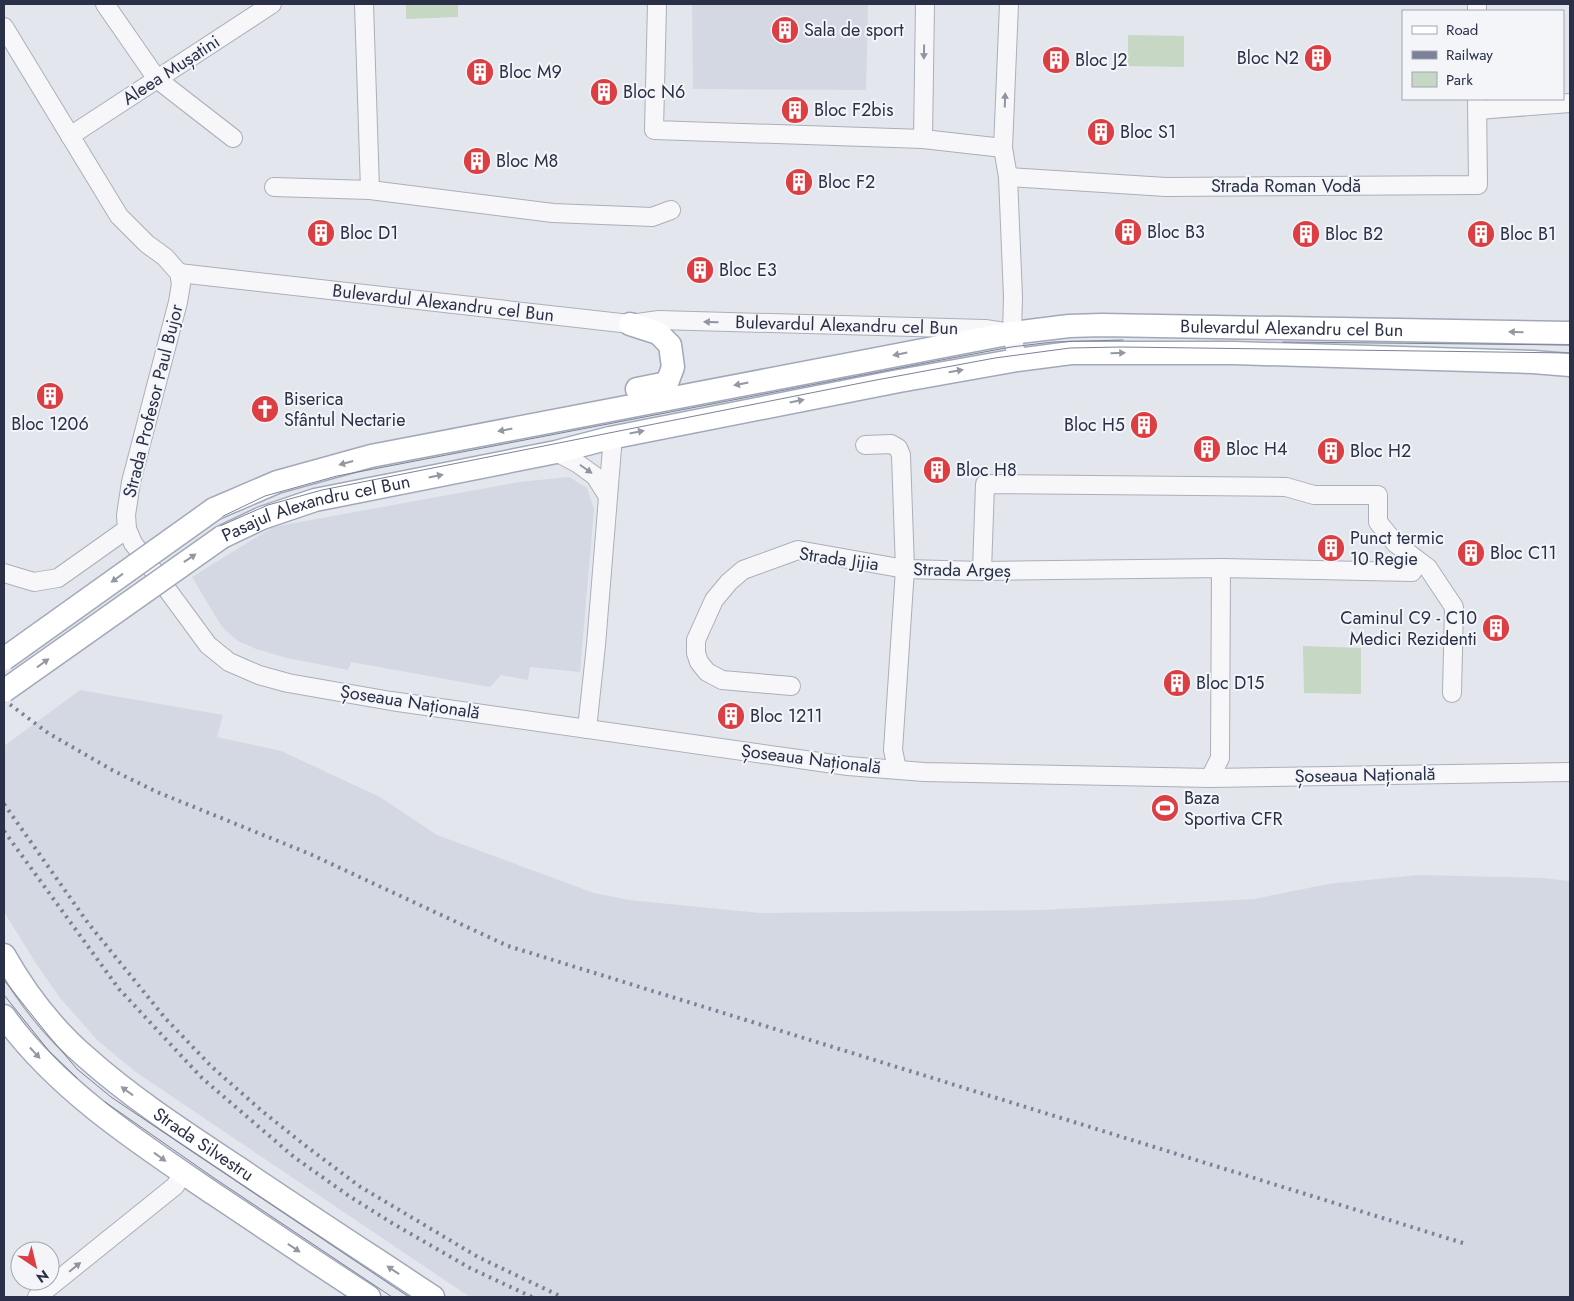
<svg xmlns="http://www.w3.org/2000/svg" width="1574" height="1301" viewBox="0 0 1574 1301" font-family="Jost,sans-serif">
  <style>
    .built { fill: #d4d8e2 }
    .green { fill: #c6d7c4 }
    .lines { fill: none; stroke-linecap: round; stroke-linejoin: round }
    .minor-casing { stroke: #abafba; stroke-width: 20 }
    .major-casing { stroke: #a1a8b9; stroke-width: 25 }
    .minor { stroke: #f7f7fa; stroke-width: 18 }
    .major { stroke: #fff; stroke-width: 22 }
    .tram { stroke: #7b8298; stroke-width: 1 }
    .rail { stroke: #7b8298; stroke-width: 4; stroke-dasharray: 2.5 5; stroke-linecap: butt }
    .major-bridge-casing { stroke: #a1a8b9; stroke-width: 25; stroke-linecap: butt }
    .major-bridge { stroke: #fff; stroke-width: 22 }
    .oneway { fill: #9094a0 }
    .oneway2 { fill: #9498a3 }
    .labels { text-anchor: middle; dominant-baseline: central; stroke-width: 4; stroke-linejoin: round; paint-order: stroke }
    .poi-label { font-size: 18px; fill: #293047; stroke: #f3f5f9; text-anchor: start }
    .street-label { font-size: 18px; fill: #293047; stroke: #f3f5f9 }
  </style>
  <rect width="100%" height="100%" fill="#e3e6ec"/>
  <g class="built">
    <path d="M692 4H868L866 90 693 89Z"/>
    <path d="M569 477 587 488 594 509 580 672 530 667 528 680 501 675 490 687 351 662 348 670 287 658 256 649 238 641 222 627 192 577 273 527 519 482Z"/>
    <path d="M80 690 223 715 217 737 281 751 380 797 437 835 594 893 629 900 760 913 1043 910 1254 899 1328 884 1418 875 1543 878 1570 881V1297H470L137 1073 97 1040 60 998 37 965 4 912V746Z"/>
  </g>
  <g class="green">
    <path d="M406 4H458V17L406 19Z"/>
    <path d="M1128 35 1184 36V67L1128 66Z"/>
    <path d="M1303 646 1361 648V694L1304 693Z"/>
  </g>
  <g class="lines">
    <defs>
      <g id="minor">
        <path d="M105 4 157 79 233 138"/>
        <path d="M364 4 370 190"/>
        <path d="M657 4 654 130 923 139 1003 148"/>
        <path d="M1009 4 1003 148 1008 177 1013 297 1012 333"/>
        <path d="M1477 4V11"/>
        <path d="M4 27 119 216 147 244 165 257 179 273 181 284 178 302 131 482 126 515 127 529 133 543 208 645 229 662 259 675 288 683 391 701 848 766 924 772 1210 778 1570 772"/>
        <path d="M1478 110 1570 103"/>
        <path d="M70 136 272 4"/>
        <path d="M923 139 925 4"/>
        <path d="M1008 177 1166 187 1478 185 1477 99"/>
        <path d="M274 187 370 190 553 213 652 217 671 210"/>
        <path id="s1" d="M179 273 630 324 659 320 985 329 1012 333 1017 360"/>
        <path d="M865 445 891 444 898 448 901 455 905 569 893 750 897 769"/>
        <path d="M556 452 577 463 595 476 607 495"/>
        <path d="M982 571 985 484 1286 487 1314 495H1378V522L1395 543 1428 568 1454 607 1452 693"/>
        <path d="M4 573 34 582 58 578 127 529"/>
        <path d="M791 686 722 680 707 672 699 662 696 653V640L714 600 729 582 743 570 798 550 905 569 982 571 1221 568 1412 572 1419 562"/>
        <path d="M587 729 596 645 612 448 610 438"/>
        <path d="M1210 778 1220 758 1221 568"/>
        <path d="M37 1297 175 1186 183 1173"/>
      </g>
      <g id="major">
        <path d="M630 324 658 333 670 345 673 367 667 383 637 389"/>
        <path id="s2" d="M214 509 277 482 371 456 1012 333 1069 326 1102 325 1570 333"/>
        <path id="s3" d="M222 537 262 518 315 500 556 452 610 438 899 381 1017 360 1071 353H1234L1533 362 1570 365"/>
        <path id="s4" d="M4 955C25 992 54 1030 87 1058 133 1099 186 1133 237 1167 302 1211 368 1254 433 1297"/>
        <path d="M4 1016C57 1090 139 1143 214 1194 266 1229 317 1263 369 1297"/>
      </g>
    </defs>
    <use href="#minor" class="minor-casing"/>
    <use href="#major" class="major-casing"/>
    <use href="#minor" class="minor"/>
    <use href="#major" class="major"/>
    <g class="tram">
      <path d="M1283 342 1570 345"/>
      <path d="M4 669 179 544 217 519 265 496 337 476 936 361 1011 347 1053 342 1123 340"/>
      <path d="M4 680 220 526 268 505 322 490 871 381 995 358 1070 348 1121 347 1570 353"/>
      <path d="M4 980 48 1035 77 1069 111 1097 409 1297"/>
      <path d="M4 995 49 1051 77 1078"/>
      <path d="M105 1102 214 1178 392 1297"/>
    </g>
    <g class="rail">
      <path d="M4 700 48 733 114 771 157 792 310 854 508 946 1463 1243"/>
      <path d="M4 804 88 923 165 1018 212 1067 262 1111 302 1143 359 1186 478 1257 562 1297"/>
      <path d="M4 831 119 989 202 1078 294 1157 349 1196 392 1223 470 1268 532 1297"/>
    </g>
    <defs>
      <g id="major-bridge">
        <path d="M4 659 214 509"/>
        <path d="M4 691 222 537"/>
      </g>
    </defs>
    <use href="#major-bridge" class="major-bridge-casing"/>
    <use href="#major-bridge" class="major-bridge"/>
  </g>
  <defs><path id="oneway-solid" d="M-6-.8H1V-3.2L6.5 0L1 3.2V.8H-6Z" transform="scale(1.25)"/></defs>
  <g class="oneway">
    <use href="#oneway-solid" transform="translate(924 52) rotate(91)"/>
    <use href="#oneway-solid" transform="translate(1005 100) rotate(-88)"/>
    <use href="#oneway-solid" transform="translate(711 322) rotate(-178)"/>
    <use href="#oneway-solid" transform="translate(586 469) rotate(35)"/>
    <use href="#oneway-solid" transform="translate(75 1267) rotate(-39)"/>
  </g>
  <g class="oneway2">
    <use href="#oneway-solid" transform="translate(1516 332) rotate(-179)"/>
    <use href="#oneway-solid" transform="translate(1118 353) rotate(-1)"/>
    <use href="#oneway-solid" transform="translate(900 354) rotate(169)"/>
    <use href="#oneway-solid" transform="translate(956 371) rotate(-10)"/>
    <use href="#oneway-solid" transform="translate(741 384) rotate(169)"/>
    <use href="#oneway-solid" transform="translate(797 401) rotate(-11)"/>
    <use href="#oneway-solid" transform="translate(505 430) rotate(169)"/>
    <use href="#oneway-solid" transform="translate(637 432) rotate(-11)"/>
    <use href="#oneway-solid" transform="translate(346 463) rotate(165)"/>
    <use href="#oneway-solid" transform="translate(436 476) rotate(-11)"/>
    <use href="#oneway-solid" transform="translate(190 558) rotate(-34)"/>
    <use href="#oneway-solid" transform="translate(117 578) rotate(144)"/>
    <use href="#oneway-solid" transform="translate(43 663) rotate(-36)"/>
    <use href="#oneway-solid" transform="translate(35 1053) rotate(47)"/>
    <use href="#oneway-solid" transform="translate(127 1091) rotate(-144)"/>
    <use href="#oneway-solid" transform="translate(160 1157) rotate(36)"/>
    <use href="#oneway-solid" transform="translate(294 1248) rotate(34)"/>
    <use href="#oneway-solid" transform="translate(393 1270) rotate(-146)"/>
  </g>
  <defs>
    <symbol id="building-disc" viewBox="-11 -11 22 22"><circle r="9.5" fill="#db3f43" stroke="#f3f5f9"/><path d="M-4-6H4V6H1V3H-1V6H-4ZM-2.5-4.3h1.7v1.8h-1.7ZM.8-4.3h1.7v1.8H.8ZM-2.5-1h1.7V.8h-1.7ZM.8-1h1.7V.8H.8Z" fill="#fff"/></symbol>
    <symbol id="church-disc" viewBox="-11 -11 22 22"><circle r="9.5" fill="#db3f43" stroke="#f3f5f9"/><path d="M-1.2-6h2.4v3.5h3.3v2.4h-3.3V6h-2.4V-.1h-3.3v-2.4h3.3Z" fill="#fff"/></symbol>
    <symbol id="stadium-disc" viewBox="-11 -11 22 22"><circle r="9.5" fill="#db3f43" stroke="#f3f5f9"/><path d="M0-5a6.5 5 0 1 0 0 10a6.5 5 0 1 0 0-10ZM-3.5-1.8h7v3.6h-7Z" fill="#fff"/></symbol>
  </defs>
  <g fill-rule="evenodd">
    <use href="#building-disc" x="769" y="14" width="32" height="32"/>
    <use href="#building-disc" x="1302" y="42" width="32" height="32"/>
    <use href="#building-disc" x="1040" y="44" width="32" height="32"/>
    <use href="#building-disc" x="464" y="56" width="32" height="32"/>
    <use href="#building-disc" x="588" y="76" width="32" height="32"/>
    <use href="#building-disc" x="779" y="94" width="32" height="32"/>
    <use href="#building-disc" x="1085" y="116" width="32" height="32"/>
    <use href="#building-disc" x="461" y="145" width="32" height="32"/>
    <use href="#building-disc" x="783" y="166" width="32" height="32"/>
    <use href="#building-disc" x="1112" y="216" width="32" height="32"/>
    <use href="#building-disc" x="305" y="217" width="32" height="32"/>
    <use href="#building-disc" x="1290" y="218" width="32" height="32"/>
    <use href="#building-disc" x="1465" y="218" width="32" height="32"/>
    <use href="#building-disc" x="684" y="254" width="32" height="32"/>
    <use href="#building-disc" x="34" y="380" width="32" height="32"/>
    <use href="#church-disc" x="249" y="393" width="32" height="32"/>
    <use href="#building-disc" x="1128" y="409" width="32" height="32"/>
    <use href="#building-disc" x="1191" y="433" width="32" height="32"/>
    <use href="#building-disc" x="1315" y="435" width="32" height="32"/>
    <use href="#building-disc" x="921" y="454" width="32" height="32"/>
    <use href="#building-disc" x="1315" y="532" width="32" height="32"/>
    <use href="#building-disc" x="1455" y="537" width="32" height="32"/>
    <use href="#building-disc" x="1480" y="612" width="32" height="32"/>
    <use href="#building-disc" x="1161" y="667" width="32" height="32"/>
    <use href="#building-disc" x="715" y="700" width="32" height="32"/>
    <use href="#stadium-disc" x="1149" y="792" width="32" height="32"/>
  </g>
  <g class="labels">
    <g class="poi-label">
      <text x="804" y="30">Sala de sport</text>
      <text x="1299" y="58" text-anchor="end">Bloc N2</text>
      <text x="1075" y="60">Bloc J2</text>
      <text x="499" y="72">Bloc M9</text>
      <text x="623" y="92">Bloc N6</text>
      <text x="814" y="110">Bloc F2bis</text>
      <text x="1120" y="132">Bloc S1</text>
      <text x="496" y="161">Bloc M8</text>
      <text x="818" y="182">Bloc F2</text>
      <text x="1147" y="232">Bloc B3</text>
      <text x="340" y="233">Bloc D1</text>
      <text x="1325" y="234">Bloc B2</text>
      <text x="1500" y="234">Bloc B1</text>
      <text x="719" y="270">Bloc E3</text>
      <text x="284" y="399">Biserica<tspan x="284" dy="21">Sfântul Nectarie</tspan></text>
      <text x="50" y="424" text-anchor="middle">Bloc 1206</text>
      <text x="1125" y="425" text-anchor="end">Bloc H5</text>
      <text x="1226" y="449">Bloc H4</text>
      <text x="1350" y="451">Bloc H2</text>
      <text x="956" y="470">Bloc H8</text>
      <text x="1350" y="538">Punct termic<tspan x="1350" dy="21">10 Regie</tspan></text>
      <text x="1490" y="553">Bloc C11</text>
      <text x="1477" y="618" text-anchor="end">Caminul C9 - C10<tspan x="1477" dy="21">Medici Rezidenti</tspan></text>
      <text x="1196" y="683">Bloc D15</text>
      <text x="750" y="716">Bloc 1211</text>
      <text x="1184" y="798">Baza<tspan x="1184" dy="21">Sportiva CFR</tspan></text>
    </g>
    <g class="street-label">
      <text transform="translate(171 70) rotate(-33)">Aleea Mușatini</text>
      <text x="1286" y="186">Strada Roman Vodă</text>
      <text stroke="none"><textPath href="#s1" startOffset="266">Bulevardul Alexandru cel Bun</textPath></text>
      <text stroke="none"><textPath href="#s1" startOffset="671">Bulevardul Alexandru cel Bun</textPath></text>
      <text stroke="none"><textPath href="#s2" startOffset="1099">Bulevardul Alexandru cel Bun</textPath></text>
      <text transform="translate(153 401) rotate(-76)">Strada Profesor Paul Bujor</text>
      <text stroke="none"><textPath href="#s3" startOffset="99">Pasajul Alexandru cel Bun</textPath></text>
      <text transform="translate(839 559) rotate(8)">Strada Jijia</text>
      <text transform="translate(962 570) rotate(1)">Strada Argeș</text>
      <text transform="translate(410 702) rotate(9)">Șoseaua Națională</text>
      <text transform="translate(811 759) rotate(7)">Șoseaua Națională</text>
      <text transform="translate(1365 775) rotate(-1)">Șoseaua Națională</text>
      <text stroke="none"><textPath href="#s4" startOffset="278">Strada Silvestru</textPath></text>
    </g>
  </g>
  <rect width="1574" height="1301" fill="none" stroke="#293047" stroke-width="10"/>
  <rect x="1402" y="10" width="162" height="90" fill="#f3f5f9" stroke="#a2a6b2"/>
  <rect x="1412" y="26" width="25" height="8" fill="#ffffff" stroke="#a2a6b2"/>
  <text x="1446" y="35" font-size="15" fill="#293047">Road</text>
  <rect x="1412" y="51" width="25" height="8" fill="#7b8298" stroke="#a2a6b2"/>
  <text x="1446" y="60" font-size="15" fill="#293047">Railway</text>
  <rect x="1412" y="72" width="25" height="15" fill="#c6d7c4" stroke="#a2a6b2"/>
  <text x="1446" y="85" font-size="15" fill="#293047">Park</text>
  <g transform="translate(35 1266) rotate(145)"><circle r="24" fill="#f3f5f9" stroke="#a2a6b2"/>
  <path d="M0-4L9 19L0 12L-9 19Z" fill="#db3f43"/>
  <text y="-8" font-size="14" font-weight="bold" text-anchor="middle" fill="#293047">N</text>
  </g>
</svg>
